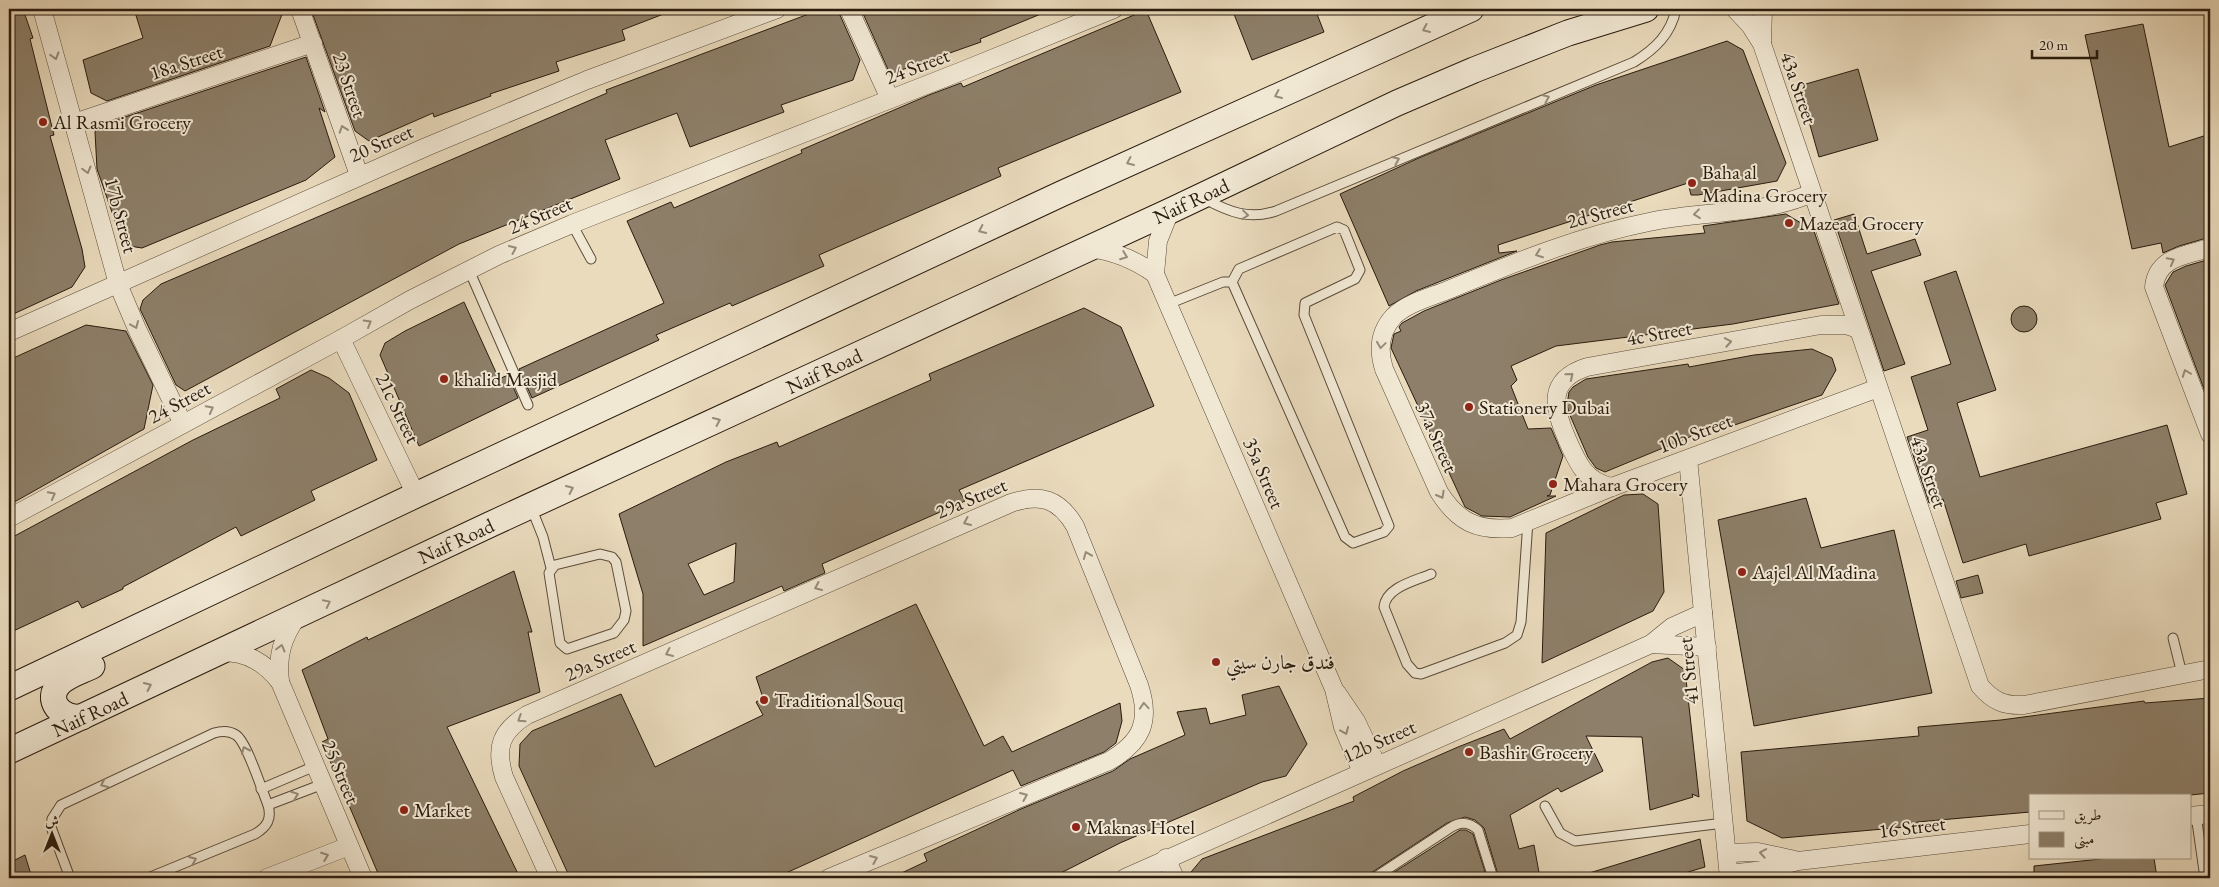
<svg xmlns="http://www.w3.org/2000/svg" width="2219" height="887" viewBox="0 0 2219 887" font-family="'EB Garamond',Amiri,serif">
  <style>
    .building { fill: #8d7f69; stroke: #291b0d; fill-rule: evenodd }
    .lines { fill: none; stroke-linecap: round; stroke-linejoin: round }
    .service-casing { stroke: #594b39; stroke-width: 11 }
    .minor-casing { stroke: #594b39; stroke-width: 19 }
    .secondary-casing { stroke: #291b0d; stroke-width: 27 }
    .service { stroke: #f1e8d4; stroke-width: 9 }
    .minor { stroke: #f1e8d4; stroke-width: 18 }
    .secondary { stroke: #f1e8d4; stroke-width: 25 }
    .oneway { stroke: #978c7a }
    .poi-dot { fill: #8f2418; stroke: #f1e8d4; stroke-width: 2 }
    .labels { text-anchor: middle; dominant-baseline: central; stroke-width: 4; stroke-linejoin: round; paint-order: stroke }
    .street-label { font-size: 20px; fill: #291b0d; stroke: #f1e8d4 }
    .poi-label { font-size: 20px; fill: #291b0d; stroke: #f1e8d4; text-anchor: start }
  </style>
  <rect width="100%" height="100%" fill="#eadbbd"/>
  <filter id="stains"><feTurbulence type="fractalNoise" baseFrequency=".004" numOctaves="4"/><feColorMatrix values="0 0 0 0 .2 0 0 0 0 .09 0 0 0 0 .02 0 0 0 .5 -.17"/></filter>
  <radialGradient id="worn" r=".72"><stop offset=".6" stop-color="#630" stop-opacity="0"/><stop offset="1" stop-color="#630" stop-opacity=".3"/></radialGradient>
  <g class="building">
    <path d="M9 9H23L33 38 30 39 54 135 50 136 82 249 85 267 72 287 9 316Z"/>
    <path d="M134 9H284L270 46 107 101 91 93 83 60 143 38Z"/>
    <path d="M323 9H673L674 10 622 30 625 40 556 62 559 71 490 94 491 96 434 117 433 113 369 141 355 131 312 12Z"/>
    <path d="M822 9H827L840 15 860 60 853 80 781 105 784 112 690 147 677 113 605 140 620 179 459 244 185 391 176 385 140 309 143 300 161 284 607 93 606 90Z"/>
    <path d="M861 9H1053L980 39 981 42 890 74Z"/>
    <path d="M1232 9H1315L1324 32 1252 60Z"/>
    <path d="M1146 10 1181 92 998 168 1001 176 819 255 824 266 732 306 730 303 656 335 659 340 532 398 519 369 664 303 627 221 671 202 674 208 802 153 801 150 929 95 961 83 963 87Z"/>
    <path d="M2143 24 2169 147 2210 134V237L2179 246 2163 253 2161 243 2132 249 2085 35Z"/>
    <path d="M1727 41 1743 50 1786 163 1777 181 1698 195H1691L1688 183 1498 245 1499 253 1517 251 1416 291 1389 306 1340 194 1421 157 1596 85Z"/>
    <path d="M306 57 325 112 319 108 335 157 306 180 142 248 129 246 122 241 97 169 95 132 98 126Z"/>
    <path d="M1858 69 1878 140 1819 157 1799 86Z"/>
    <path d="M1786 214 1814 231 1839 304 1733 324 1556 346 1511 366 1517 380 1511 386 1528 429 1551 428 1563 456 1550 495 1547 496H1556L1510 517 1482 516 1465 507 1391 348 1394 334 1401 331 1399 327 1402 323 1424 311 1501 280 1600 245 1612 242 1705 233 1703 226Z"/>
    <path d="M1854 214 1867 254 1915 239 1921 255 1871 271 1905 364 1884 371 1834 220Z"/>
    <path d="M2207 260 2210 269V405L2165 285 2173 272 2186 266Z"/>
    <path d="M1956 271 1996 390 1957 403 1980 477 2167 425 2187 494 2156 503 2161 519 2029 556 2026 544 1963 563 1943 499 1929 503 1907 437 1928 430 1911 377 1951 364 1924 282Z"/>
    <path d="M464 302 499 379 508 375 518 398 419 446 380 355 385 343 405 331Z"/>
    <circle cx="2024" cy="319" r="13"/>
    <path d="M1084 308 1121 327 1154 406 959 490 965 501 822 564 825 573 784 591 782 586 643 646V594L619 514 726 462 777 442 779 447 931 380 929 374ZM736 543 734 582 704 595 688 564Z"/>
    <path d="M86 325 126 331 153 385 144 429 9 505V360Z"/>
    <path d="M1812 349 1832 358 1836 370 1822 395 1723 429 1721 424 1605 472 1596 468 1588 457 1569 413 1567 405 1569 392 1573 387 1586 379 1688 364 1689 367 1754 355Z"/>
    <path d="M311 370 329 378 349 393 377 460 311 491 315 500 241 536 236 527 123 587V589L82 608 78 601 9 633V539L193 440 280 398 276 389Z"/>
    <path d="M1643 494 1658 504 1664 592 1653 611 1542 663 1546 533 1624 495Z"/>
    <path d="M1806 498 1821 548 1894 530 1932 693 1754 726 1718 520Z"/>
    <path d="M514 571 532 632H528L540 692 447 727 520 878H380L322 742 328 739 302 670 367 637 368 640Z"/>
    <path d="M1978 575 1983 593 1961 598 1956 581Z"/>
    <path d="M916 604 984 746 1003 736 1012 752 1120 703 1122 721 1116 743 1104 752 1021 786 1013 770 775 878H570L519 766 520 744 532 731 621 694 655 767 763 715 756 702 763 698 756 677Z"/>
    <path d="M1668 658 1685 670 1699 797 1692 794 1693 797 1650 810 1642 737 1586 736 1603 771 1561 792 1558 788 1510 815 1519 849 1534 845 1540 878H1499L1484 828 1475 820 1465 817 1447 823 1371 873 1368 878H1186L1202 859 1354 801 1353 797 1403 771 1458 747 1504 729 1510 739 1652 662Z"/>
    <path d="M1279 686 1307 744 1286 776 1262 782 1120 843 1051 878H891L927 861 924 854 1021 809 1113 771 1130 759 1185 735 1177 712 1206 708 1210 724 1246 715 1242 695Z"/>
    <path d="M2210 698V793L2180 796H2030V812L1917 822V826L1782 838 1747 821 1741 752 1919 736 1918 727 2001 720 2144 701 2145 703Z"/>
    <path d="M1460 830H1466L1473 834 1487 878H1385Z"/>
    <path d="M1700 839 1705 867 1668 878H1587L1586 874Z"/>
    <path d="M25 855 32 878H9V863Z"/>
    <path d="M2110 858H2154L2157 878H2034V866Z"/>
  </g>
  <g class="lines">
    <defs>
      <g id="service">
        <path d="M1205 199C1229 212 1249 220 1276 211L1634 62C1655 49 1671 34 1676 9"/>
        <path d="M572 224 591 259"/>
        <path d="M469 270 528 405"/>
        <path d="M1168 304 1223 282H1232L1345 537 1353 543 1384 532 1389 526 1304 315 1305 303 1355 279 1360 270 1344 230 1337 227 1239 269 1232 282"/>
        <path d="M531 507 543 537 551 568"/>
        <path d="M600 554 612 557 616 562 626 611 624 620 614 633 567 649 560 643 549 573 555 565Z"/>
        <path d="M1431 574C1415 581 1386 587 1384 607L1407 664 1415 673 1421 674 1505 643 1517 635 1521 622 1528 521"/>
        <path d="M2173 638 2182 674"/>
        <path d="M261 789 315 766"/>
        <path d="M268 805 323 784"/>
        <path d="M1545 806 1560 833 1575 841 1724 823"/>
        <path d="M2196 815 2205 878"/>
        <path d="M70 878 51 827 52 819 61 805 214 733C221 731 229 730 236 735 247 742 262 791 268 805 272 819 267 827 255 834L148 878"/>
        <path d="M1374 878 1450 828C1461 821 1469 822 1478 830L1493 878"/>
      </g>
      <g id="minor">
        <path d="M42 9 118 284 137 329 183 424"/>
        <path d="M300 9 359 175"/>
        <path d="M849 9 890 99"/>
        <path d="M1735 9 1750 25 1762 44 1980 686C1993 701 2004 706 2024 705L2210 669"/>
        <path d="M1762 43 1763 9"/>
        <path d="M74 123 313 43"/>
        <path d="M1812 193C1760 216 1704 210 1649 222 1579 236 1514 263 1448 290 1431 297 1407 303 1394 316 1379 332 1378 350 1384 369L1439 492C1458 522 1477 531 1512 528L1612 487 1878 388"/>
        <path d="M1170 211 1158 241 1155 274 1334 689 1343 727 1362 772"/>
        <path d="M1089 248C1114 251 1134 259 1155 274"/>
        <path d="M2210 248C2186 255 2157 257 2154 287L2210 434"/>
        <path d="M9 332 426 147 587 80 777 9"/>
        <path d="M341 339 416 495"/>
        <path d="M1688 459 1729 878"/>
        <path d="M1612 487C1585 482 1577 462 1567 439 1553 407 1547 380 1587 367L1821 325H1846L1858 329"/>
        <path d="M9 518 341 339 410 300 499 255 572 224 962 71 1114 9"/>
        <path d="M1651 644 1707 647"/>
        <path d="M221 652C247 652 264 662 280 682L363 878"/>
        <path d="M280 682C277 656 282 638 297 617"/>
        <path d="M1337 693 1356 721 1377 765"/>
        <path d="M2190 816 2210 814"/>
        <path d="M1727 853 1758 852 1795 860"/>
        <path d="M1166 858 1175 878"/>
        <path d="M1729 874 1764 870 1798 861 2030 834"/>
        <path d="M267 878 349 846"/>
        <path d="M550 878 504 777C495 747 501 731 527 715L1011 503C1041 493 1059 499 1075 526L1139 685C1151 721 1142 742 1109 761L829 878"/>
        <path d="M1125 878 1651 644 1672 627 1703 613"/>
      </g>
      <g id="secondary">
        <path d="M9 688 416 495 1061 194 1471 9"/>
        <path d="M82 717C62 720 43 700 60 683 68 675 82 671 92 666"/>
        <path d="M9 751 489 525 1170 211 1397 103 1474 70 1568 33 1646 9"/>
      </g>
    </defs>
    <use href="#service" class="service-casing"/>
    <use href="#minor" class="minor-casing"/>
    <use href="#secondary" class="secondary-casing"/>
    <use href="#service" class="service"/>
    <use href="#minor" class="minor"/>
    <use href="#secondary" class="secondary"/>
  </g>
  <defs><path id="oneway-chevron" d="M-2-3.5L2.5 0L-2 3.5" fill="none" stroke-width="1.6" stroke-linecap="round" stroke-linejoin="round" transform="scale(1.25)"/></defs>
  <g class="oneway">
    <use href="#oneway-chevron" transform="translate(1426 29) rotate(156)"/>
    <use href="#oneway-chevron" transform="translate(55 56) rotate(74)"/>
    <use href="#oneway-chevron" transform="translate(1278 95) rotate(156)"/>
    <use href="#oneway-chevron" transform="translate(1546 98) rotate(-23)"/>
    <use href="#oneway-chevron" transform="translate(343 129) rotate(-109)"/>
    <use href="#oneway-chevron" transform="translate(1396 160) rotate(-23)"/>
    <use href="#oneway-chevron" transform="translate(1130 162) rotate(156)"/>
    <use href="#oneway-chevron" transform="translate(87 170) rotate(75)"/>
    <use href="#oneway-chevron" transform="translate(1697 214) rotate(173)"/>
    <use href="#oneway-chevron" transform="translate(1245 215) rotate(6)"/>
    <use href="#oneway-chevron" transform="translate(982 230) rotate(155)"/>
    <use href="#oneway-chevron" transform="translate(513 249) rotate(-24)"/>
    <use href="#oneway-chevron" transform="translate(1539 254) rotate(159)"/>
    <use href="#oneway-chevron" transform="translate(1124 256) rotate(21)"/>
    <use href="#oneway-chevron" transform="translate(2171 261) rotate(-28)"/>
    <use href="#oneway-chevron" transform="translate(368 323) rotate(-30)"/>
    <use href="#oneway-chevron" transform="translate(135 325) rotate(67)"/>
    <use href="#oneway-chevron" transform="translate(1728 342) rotate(-10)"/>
    <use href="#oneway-chevron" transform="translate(1381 345) rotate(98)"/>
    <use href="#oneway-chevron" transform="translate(2186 373) rotate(-111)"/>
    <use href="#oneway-chevron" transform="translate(1570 376) rotate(-39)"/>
    <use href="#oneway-chevron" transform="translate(210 409) rotate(-28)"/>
    <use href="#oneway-chevron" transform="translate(717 421) rotate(-25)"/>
    <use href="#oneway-chevron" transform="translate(570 489) rotate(-25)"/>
    <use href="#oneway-chevron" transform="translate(52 495) rotate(-28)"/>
    <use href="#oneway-chevron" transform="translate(1441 495) rotate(60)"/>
    <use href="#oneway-chevron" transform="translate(967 522) rotate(156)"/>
    <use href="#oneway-chevron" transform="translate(1087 555) rotate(-112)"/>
    <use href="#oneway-chevron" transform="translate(818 587) rotate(156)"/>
    <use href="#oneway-chevron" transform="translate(327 603) rotate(-26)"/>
    <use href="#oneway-chevron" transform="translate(281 648) rotate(-75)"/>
    <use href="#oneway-chevron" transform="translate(669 653) rotate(156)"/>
    <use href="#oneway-chevron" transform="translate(148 686) rotate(-25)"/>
    <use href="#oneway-chevron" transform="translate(1144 706) rotate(-94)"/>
    <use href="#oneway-chevron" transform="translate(521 719) rotate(147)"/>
    <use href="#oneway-chevron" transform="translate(1345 731) rotate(67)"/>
    <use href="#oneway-chevron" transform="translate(245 750) rotate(-114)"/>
    <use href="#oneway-chevron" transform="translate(104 784) rotate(155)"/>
    <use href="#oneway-chevron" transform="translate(295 795) rotate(-21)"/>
    <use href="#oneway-chevron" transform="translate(1024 796) rotate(-23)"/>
    <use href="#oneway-chevron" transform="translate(1763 853) rotate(-170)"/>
    <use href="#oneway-chevron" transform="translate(325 856) rotate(-21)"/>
    <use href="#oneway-chevron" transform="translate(874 859) rotate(-23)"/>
    <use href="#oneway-chevron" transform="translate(193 860) rotate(-23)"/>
  </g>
  <g class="poi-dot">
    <circle cx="43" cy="122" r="5"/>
    <circle cx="1692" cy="183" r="5"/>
    <circle cx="1789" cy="223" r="5"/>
    <circle cx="444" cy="379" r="5"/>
    <circle cx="1469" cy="407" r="5"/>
    <circle cx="1553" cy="484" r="5"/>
    <circle cx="1742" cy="572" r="5"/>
    <circle cx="1216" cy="662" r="5"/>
    <circle cx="764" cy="700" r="5"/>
    <circle cx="1469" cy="752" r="5"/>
    <circle cx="404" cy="810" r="5"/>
    <circle cx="1076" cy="827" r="5"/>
  </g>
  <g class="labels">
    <g class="street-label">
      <text transform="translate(186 62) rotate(-18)">18a Street</text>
      <text transform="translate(917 66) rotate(-21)">24 Street</text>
      <text transform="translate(350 85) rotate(71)">23 Street</text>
      <text transform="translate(1799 88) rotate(71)">43a Street</text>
      <text transform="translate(381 143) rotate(-23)">20 Street</text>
      <text transform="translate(1191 201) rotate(-25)">Naif Road</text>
      <text transform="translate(1600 213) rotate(-15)">2d Street</text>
      <text transform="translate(121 215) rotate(75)">17b Street</text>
      <text transform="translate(540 215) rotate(-23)">24 Street</text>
      <text transform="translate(1659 333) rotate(-10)">4c Street</text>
      <text transform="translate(824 371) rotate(-25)">Naif Road</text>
      <text transform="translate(179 402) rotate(-28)">24 Street</text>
      <text transform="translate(398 408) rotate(64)">21c Street</text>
      <text transform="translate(1695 433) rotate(-21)">10b Street</text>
      <text transform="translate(1437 437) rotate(66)">37a Street</text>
      <text transform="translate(1929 472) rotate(71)">43a Street</text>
      <text transform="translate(1264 473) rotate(67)">35a Street</text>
      <text transform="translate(971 498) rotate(-23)">29a Street</text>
      <text transform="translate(456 541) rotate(-25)">Naif Road</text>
      <text transform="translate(600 660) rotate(-24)">29a Street</text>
      <text transform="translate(1688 671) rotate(-96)">41 Street</text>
      <text transform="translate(90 714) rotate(-25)">Naif Road</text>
      <text transform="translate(1379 741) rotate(-24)">12b Street</text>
      <text transform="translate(341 772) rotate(67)">25 Street</text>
      <text transform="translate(1912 827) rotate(-7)">16 Street</text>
    </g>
    <g class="poi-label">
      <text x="53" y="122">Al Rasmi Grocery</text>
      <text x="1702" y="172">Baha al<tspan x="1702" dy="23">Madina Grocery</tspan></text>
      <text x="1799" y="223">Mazead Grocery</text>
      <text x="454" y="379">khalid Masjid</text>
      <text x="1479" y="407">Stationery Dubai</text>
      <text x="1563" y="484">Mahara Grocery</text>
      <text x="1752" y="572">Aajel Al Madina</text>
      <text x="1226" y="662">فندق جارن سيتي</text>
      <text x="774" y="700">Traditional Souq</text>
      <text x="1479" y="752">Bashir Grocery</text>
      <text x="414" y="810">Market</text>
      <text x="1086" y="827">Maknas Hotel</text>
    </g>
  </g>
  <rect width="2219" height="887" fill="none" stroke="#eadbbd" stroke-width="30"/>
  <rect x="10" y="10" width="2199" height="867" fill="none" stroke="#291b0d" stroke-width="2.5"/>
  <rect x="15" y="15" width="2189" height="857" fill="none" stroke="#291b0d"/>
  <rect x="2029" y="794" width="162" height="65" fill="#f1e8d4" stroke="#a19684"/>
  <rect x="2039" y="811" width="25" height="8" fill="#f1e8d4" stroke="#a19684"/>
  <text x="2074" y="820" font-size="15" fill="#291b0d">طريق</text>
  <rect x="2039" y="832" width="25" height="15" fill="#8d7f69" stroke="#a19684"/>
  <text x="2074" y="844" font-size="15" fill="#291b0d">مبنى</text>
  <g transform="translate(52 834)" stroke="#f1e8d4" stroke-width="4" paint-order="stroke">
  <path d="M0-4L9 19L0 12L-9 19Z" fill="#291b0d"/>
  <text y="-8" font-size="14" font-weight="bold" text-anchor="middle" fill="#291b0d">ش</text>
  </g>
  <path d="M2032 50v8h65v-8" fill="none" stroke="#291b0d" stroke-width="2.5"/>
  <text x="2039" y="50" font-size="15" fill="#291b0d" stroke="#f1e8d4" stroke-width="4" paint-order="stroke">20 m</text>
  <rect width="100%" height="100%" filter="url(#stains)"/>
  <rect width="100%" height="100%" fill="url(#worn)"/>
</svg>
